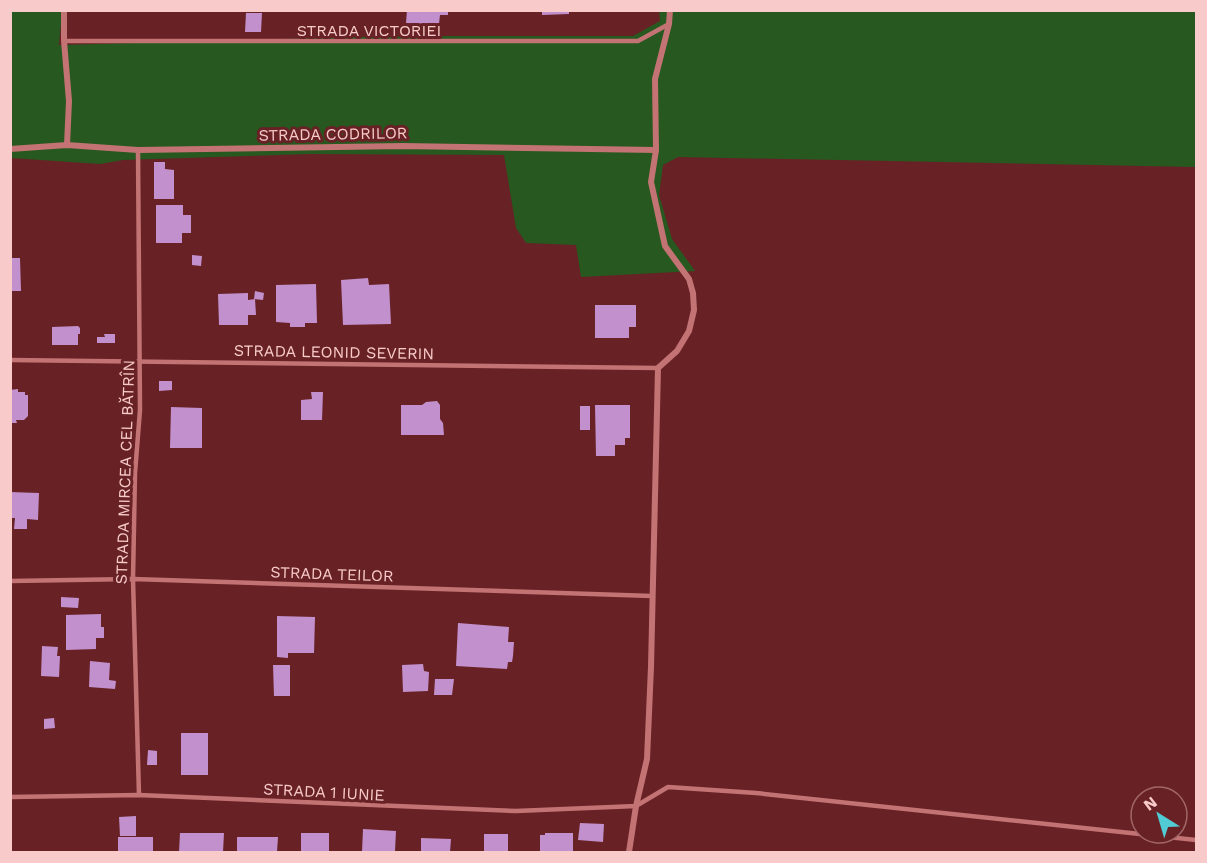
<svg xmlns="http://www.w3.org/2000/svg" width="1207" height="863" viewBox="0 0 1207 863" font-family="'Work Sans',sans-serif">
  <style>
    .green { fill: #27581f }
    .building { fill: #c290cc }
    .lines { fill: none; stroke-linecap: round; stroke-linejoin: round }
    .lane { stroke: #c37373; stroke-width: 4.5 }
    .street { stroke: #c37373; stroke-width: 6 }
    .labels { text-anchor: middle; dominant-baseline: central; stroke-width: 6; stroke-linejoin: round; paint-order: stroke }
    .street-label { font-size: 16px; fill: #f8cbca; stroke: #682226 }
  </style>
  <rect width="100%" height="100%" fill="#682226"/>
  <path class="green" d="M659 10 1196 11V167L678 157 663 165 659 195 672 239 695 271 581 277 576 245 526 243 516 228 504 155 310 154 123 160 100 164 11 158 10 11H62L59 45 398 36H633L660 21Z"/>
  <g class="building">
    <path d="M407 10H448V15H440L439 24 406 23Z"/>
    <path d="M542 10H569V14L542 15Z"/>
    <path d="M246 13H262L261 32H245Z"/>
    <path d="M154 162H165V169L174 170V199H154Z"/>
    <path d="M156 205H183V215H191V233H182V243H156Z"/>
    <path d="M192 255 202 256 201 266 192 265Z"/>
    <path d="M10 258H20L21 291H10Z"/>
    <path d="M368 278 369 285 389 284 391 324 343 325 341 280Z"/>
    <path d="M316 284 317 323H305V327H290V323L276 322V285Z"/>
    <path d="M255 291 264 293 263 300 254 299Z"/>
    <path d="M248 293V300L255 299 256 315H248V325H219L218 294Z"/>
    <path d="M595 305H636V327H629V338H595Z"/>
    <path d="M78 326 80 328V334H78V345H52V327Z"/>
    <path d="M104 334H115V343H97V337H105Z"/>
    <path d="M159 381H172V390L159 391Z"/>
    <path d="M18 389V392H25V395H28V416L24 420H16L17 423H10V390Z"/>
    <path d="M311 392H323L322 420H301V400L312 399Z"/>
    <path d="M437 401 440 405V419L443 423 444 435H401V405H422L426 402Z"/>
    <path d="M595 405H630V438H625V445H615V456H596Z"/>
    <rect x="580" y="406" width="10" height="24"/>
    <path d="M171 407 202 408V448H170Z"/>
    <path d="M10 492 39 493 38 520 27 519V529H14L15 518H10Z"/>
    <path d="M61 597 79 598 78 608 61 607Z"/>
    <path d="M101 614V627H104V638H96V649L66 650V615Z"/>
    <path d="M277 616 315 617 314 653H288V658L277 657Z"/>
    <path d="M458 623 509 627 508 642H514L513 656 512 662H508L507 669 456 666Z"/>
    <path d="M42 646 58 647 57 656H60L59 677 41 676Z"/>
    <path d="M90 661 110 663 109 680 116 681 115 689 89 687Z"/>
    <path d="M423 664 424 671 429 672 428 691 403 692 402 665Z"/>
    <path d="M273 665H290V696H274Z"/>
    <path d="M435 679H454L452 695H434Z"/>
    <path d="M54 718 55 728 44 729V719Z"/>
    <rect x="181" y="733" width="27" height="42"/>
    <path d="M148 750 157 751V765H147Z"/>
    <path d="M136 816V836H120L119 817Z"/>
    <path d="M580 823 604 824 603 842 578 840Z"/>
    <path d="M363 829 396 831 395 851 362 852Z"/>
    <path d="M180 833H224L223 852H179Z"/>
    <rect x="301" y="833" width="28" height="19"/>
    <path d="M545 833H573V852H540V835H545Z"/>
    <rect x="484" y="834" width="24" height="18"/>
    <rect x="118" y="837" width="35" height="15"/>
    <path d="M237 837H278L277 852H237Z"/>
    <path d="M421 838 451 839 450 852H421Z"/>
  </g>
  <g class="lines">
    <g class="lane">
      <path d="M64 41H638L669 24"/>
      <path d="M138 150 140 410 135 473 133 579 139 795"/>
      <path d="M10 360 658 368"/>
      <path d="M10 581 133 579 652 596"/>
      <path d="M10 797 139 795 516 811 636 806 668 787 756 793 1196 840"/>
    </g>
    <g class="street">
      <path d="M64 10V41L69 101 67 145"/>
      <path d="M10 149 67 145 138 150 403 146 656 150"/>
      <path d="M629 852 636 806 647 759 651 667 658 368 677 351 689 331 694 310 693 293 689 279 665 246 651 182 656 150 655 79 669 24 670 10"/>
    </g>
  </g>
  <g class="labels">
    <g class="street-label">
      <text x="369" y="30">STRADA VICTORIEI</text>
      <text transform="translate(333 134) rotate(-1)">STRADA CODRILOR</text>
      <text transform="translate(334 352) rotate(1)">STRADA LEONID SEVERIN</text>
      <text transform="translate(125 472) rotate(-88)">STRADA MIRCEA CEL BĂTRÎN</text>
      <text transform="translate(332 574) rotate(2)">STRADA TEILOR</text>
      <text transform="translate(324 792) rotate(3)">STRADA 1 IUNIE</text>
    </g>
  </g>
  <rect width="1207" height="863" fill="none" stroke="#f8cbca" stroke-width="24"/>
  <g transform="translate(1159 815) rotate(323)"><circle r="28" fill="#682226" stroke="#a26668" stroke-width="1.5"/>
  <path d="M0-4.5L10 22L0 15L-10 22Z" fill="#51ccd4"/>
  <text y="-9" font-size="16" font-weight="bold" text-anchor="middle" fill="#f8cbca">N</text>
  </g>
</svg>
